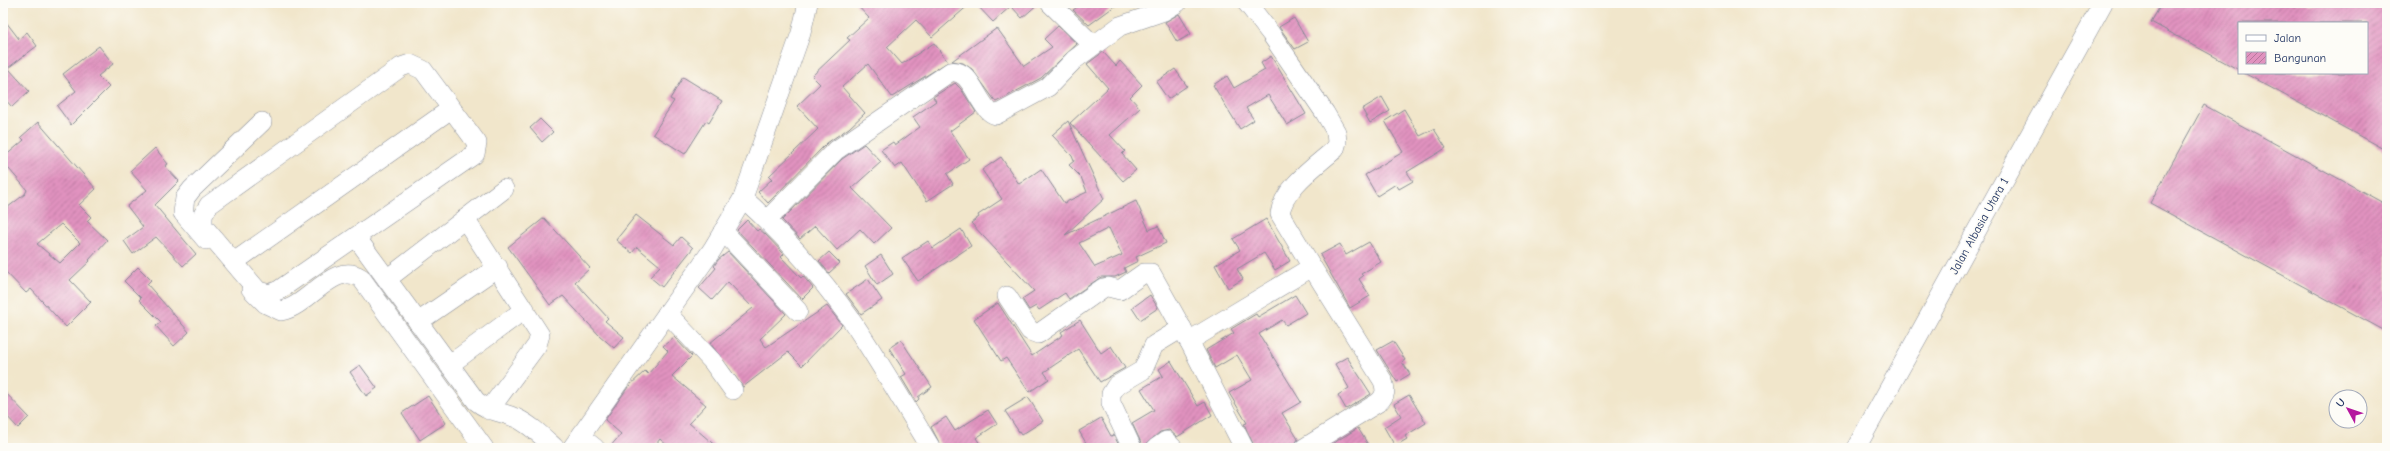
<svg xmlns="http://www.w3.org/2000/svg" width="2390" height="451" viewBox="0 0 2390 451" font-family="'Comic Neue',sans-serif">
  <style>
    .building { fill: url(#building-hatch); fill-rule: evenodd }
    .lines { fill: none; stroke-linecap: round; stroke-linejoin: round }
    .minor-casing { stroke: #868a94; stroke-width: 20 }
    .minor { stroke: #fff; stroke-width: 19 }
    .labels { text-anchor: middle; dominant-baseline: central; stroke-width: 3.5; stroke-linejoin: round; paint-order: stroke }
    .street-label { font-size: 12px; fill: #1b2f5e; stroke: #fdfcf7 }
  </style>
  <defs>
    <pattern id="building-hatch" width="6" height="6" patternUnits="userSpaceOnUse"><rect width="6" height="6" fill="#e192bf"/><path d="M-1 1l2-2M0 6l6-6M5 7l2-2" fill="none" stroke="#b6789e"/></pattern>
  </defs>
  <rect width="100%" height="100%" fill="#fdfcf7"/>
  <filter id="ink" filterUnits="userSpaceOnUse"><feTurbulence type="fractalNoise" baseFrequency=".025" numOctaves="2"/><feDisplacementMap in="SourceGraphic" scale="8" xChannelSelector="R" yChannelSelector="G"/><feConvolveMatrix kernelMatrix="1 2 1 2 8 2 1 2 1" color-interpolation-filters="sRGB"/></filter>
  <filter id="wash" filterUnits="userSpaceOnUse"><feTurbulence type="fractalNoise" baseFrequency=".012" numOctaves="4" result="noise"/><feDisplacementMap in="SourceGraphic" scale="16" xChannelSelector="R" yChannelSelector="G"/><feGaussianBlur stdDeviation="0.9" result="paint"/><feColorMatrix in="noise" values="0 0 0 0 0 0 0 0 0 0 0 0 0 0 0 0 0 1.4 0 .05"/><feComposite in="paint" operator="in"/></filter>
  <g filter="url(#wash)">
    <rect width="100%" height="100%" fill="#f1e6cb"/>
    <g id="blocks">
      <g class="building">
        <path d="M855 3H971L932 37 916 20 887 47 902 64 934 43 948 62 892 97 868 64 842 87 865 113 849 128 827 143 768 203 758 192 772 179 769 176 818 129 797 106 820 84 812 76 850 40 847 38 869 18Z"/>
        <path d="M975 3H1039L1022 18 1011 6 993 22Z"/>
        <path d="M1083 3H1119L1089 25 1073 10Z"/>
        <path d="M2162 3H2387V151L2244 73H2367V23H2239V70L2151 22Z"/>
        <path d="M1179 14 1191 34 1177 42 1165 22Z"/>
        <path d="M3 18 19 39 27 32 37 46 8 68 29 91 12 107 3 97Z"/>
        <path d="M1294 18 1308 42 1295 49 1279 27Z"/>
        <path d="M1058 26 1077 44 1041 78 996 102 972 69 963 63 952 61 997 28 1024 66 1052 47 1044 39Z"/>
        <path d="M99 46 113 64 98 76 109 87 71 125 57 106 76 91 63 74Z"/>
        <path d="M1103 52 1116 66 1120 61 1142 85 1130 97 1140 108 1110 135 1125 151 1122 154 1136 170 1123 181 1070 123 1108 88 1087 64Z"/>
        <path d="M1271 56 1306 114 1287 125 1268 95 1246 108 1254 120 1240 129 1213 85 1227 76 1234 88 1265 70 1261 63Z"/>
        <path d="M1175 69 1187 86 1168 99 1156 82Z"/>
        <path d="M683 77 722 101 709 123 706 121 685 154 653 134 674 101 670 99Z"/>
        <path d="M955 83 961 89 976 112 950 131 969 159 947 174 953 184 927 201 902 163 895 168 881 150 893 142 895 145 920 127 913 117 936 101 933 97Z"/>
        <path d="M1382 97 1390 111 1370 123 1362 109Z"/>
        <path d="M2204 105 2387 205V332L2150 203Z"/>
        <path d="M1404 109 1420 136 1434 129 1446 148 1407 172 1413 181 1399 189 1396 184 1377 196 1365 175 1403 152 1385 121Z"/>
        <path d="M540 119 553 132 542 142 530 128Z"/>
        <path d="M1068 121 1104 199 1065 235 1136 201 1149 230 1158 226 1166 243 1136 257 1138 261 1124 268 1126 272 1115 277H1101L1069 299 1065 293 1039 310 1036 306 1029 310 1022 299 1034 291 971 223 979 217 978 215 1002 199 982 170 1001 157 1019 184 1041 169 1064 203 1087 192 1081 177 1069 165 1074 161 1072 156 1052 135ZM1109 228 1122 255 1095 267 1079 243Z"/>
        <path d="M38 122 96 189 79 205 91 217 87 221 107 240 89 260 90 261 70 280 91 302 66 327 31 289 26 293 3 269V211L25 194 27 190 3 162V158L24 140 21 137ZM61 224 80 243 60 263 37 244Z"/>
        <path d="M864 144 881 162 852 188 891 228 874 244 860 229 837 250 815 226 800 239 782 220 842 159Z"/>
        <path d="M155 148 168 164 165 166 179 181 155 205 196 254 183 266 156 237 133 254 124 241 143 227 127 206 147 190 130 171Z"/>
        <path d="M636 215 674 245 681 237 693 248 662 287 650 277 660 266 637 247 632 253 616 240Z"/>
        <path d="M544 218 590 268 575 282 608 318 605 321 624 337 614 348 599 335 563 296 550 305 508 247Z"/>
        <path d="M1266 219 1290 261 1275 270 1264 253 1237 269 1243 279 1228 288 1215 265 1240 250 1233 239Z"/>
        <path d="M747 220 757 231 759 229 765 234 784 254 781 257 801 278 803 276 813 288 802 299 737 230Z"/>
        <path d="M961 229 971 246 918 281 902 258 928 241 933 248Z"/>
        <path d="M1369 242 1381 262 1361 274 1363 276 1359 279 1370 296 1350 308 1320 255 1340 244 1346 255Z"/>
        <path d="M728 252 786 314 760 339 766 347 827 306 842 325 802 366 788 352 743 387 710 343 753 308 728 282 712 300 699 288 716 268 714 266 718 260Z"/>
        <path d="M829 252 840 263 829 273 819 261Z"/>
        <path d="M881 255 893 274 877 285 865 266Z"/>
        <path d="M138 267 151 280 147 284 189 332 174 346 156 326 161 322 139 300 141 298 124 281Z"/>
        <path d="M868 279 882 300 861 314 846 294Z"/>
        <path d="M1150 295 1158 308 1140 320 1132 308Z"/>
        <path d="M1295 295 1306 313 1286 325 1282 320 1259 334 1301 402 1282 413 1298 439 1293 448H1255L1244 424 1247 423 1229 393 1252 380 1237 355 1215 368 1206 350 1234 333 1231 329 1256 314 1258 317Z"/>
        <path d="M998 303 1032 356 1063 335 1061 332 1080 320 1101 353 1111 346 1125 368 1100 382 1078 349 1044 372 1049 379 1029 392 1006 358 1001 361 974 319Z"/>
        <path d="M674 337 692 356 672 376 706 405 689 423 718 448H670L660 439 653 448H609L621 434 605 420 628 387 645 371 648 374 668 351 663 346Z"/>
        <path d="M901 340 932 387 918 397 919 399 916 402 901 377 906 374 889 348Z"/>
        <path d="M1393 341 1405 360 1402 362 1410 374 1397 382 1377 350Z"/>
        <path d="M1347 357 1371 394 1346 409 1338 395 1349 388 1335 364Z"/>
        <path d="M1171 361 1198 406 1205 402 1212 415 1177 437 1169 430 1160 432 1143 447 1132 423 1154 410 1141 389 1163 376 1159 369Z"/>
        <path d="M360 365 377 388 366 396 350 372Z"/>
        <path d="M3 390 29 417 18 428 3 412Z"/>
        <path d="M1409 395 1426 423 1405 436 1407 439 1395 446 1384 427 1401 416 1394 404Z"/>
        <path d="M428 396 446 423 420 440 402 413Z"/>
        <path d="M1028 397 1043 421 1021 435 1005 411Z"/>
        <path d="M988 410 997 424 976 438 983 448H942L931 427 946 417 955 431Z"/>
        <path d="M1101 418 1111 436 1114 435 1120 448H1089L1079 431Z"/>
        <path d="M1358 428 1370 448H1325Z"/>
      </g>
    </g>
  </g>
  <g filter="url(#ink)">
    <use href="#blocks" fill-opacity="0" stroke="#868a94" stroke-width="1"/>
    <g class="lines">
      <defs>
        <g id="minor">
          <path d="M1050 3 1093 45"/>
          <path d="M410 64 423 70 477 143 475 154 279 290 269 294 258 291 203 226V215L209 205 401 67Z"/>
          <path d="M743 198C783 234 821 277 852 321 880 362 905 406 931 448"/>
          <path d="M465 219 540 335 537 345 489 410"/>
          <path d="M767 220 835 151 950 72C973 67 978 111 996 115L1048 87 1074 60 1120 26 1164 11 1177 3"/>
          <path d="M723 231 798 311"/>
          <path d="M356 237 476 401C488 411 502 412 516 418 531 425 543 437 555 448"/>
          <path d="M206 240 183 213 185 198 192 189 262 122"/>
          <path d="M234 262 451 109"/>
          <path d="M387 279 504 189"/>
          <path d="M251 289 266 304 281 311C309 306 334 260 361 278L484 448"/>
          <path d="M1007 296 1030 331 1038 334 1103 288 1108 287 1120 290 1144 273H1151L1189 341"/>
          <path d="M667 313 712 361 733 390"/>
          <path d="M418 322 498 267"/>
          <path d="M449 365 525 309"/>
          <path d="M581 437 595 448"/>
          <path d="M572 448 712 250 743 198 801 33 808 3"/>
          <path d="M1132 448 1111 403V394L1116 386 1143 370 1154 345 1182 328"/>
          <path d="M1156 448 1166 441 1173 448"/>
          <path d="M1244 448 1189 341 1312 267 1280 214C1283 188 1316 166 1335 149L1337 142 1336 132 1325 113 1271 34 1247 3"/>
          <path d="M1304 448 1379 402C1386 395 1386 390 1383 381L1312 267"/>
          <path d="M1856 448 2103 3"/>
        </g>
      </defs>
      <use href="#minor" class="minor-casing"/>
      <use href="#minor" class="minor"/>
    </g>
  </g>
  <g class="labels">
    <g class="street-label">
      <text transform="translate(1979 226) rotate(-61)">Jalan Albasia Utara 1</text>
    </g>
  </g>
  <rect width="2390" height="451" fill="none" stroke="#fdfcf7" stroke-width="16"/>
  <rect x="2238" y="22" width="130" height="52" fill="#fdfcf7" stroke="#a3aaba"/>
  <rect x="2246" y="35" width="20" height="6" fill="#ffffff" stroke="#a3aaba"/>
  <text x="2274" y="42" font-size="12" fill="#1b2f5e">Jalan</text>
  <rect x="2246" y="52" width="20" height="12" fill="url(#building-hatch)" stroke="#a3aaba"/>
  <text x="2274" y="62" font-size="12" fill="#1b2f5e">Bangunan</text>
  <g transform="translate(2348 409) rotate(310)"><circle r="19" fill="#fdfcf7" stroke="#a3aaba"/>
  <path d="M0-3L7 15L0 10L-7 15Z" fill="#b5179e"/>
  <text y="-6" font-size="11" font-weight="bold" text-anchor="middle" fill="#1b2f5e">U</text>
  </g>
</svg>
